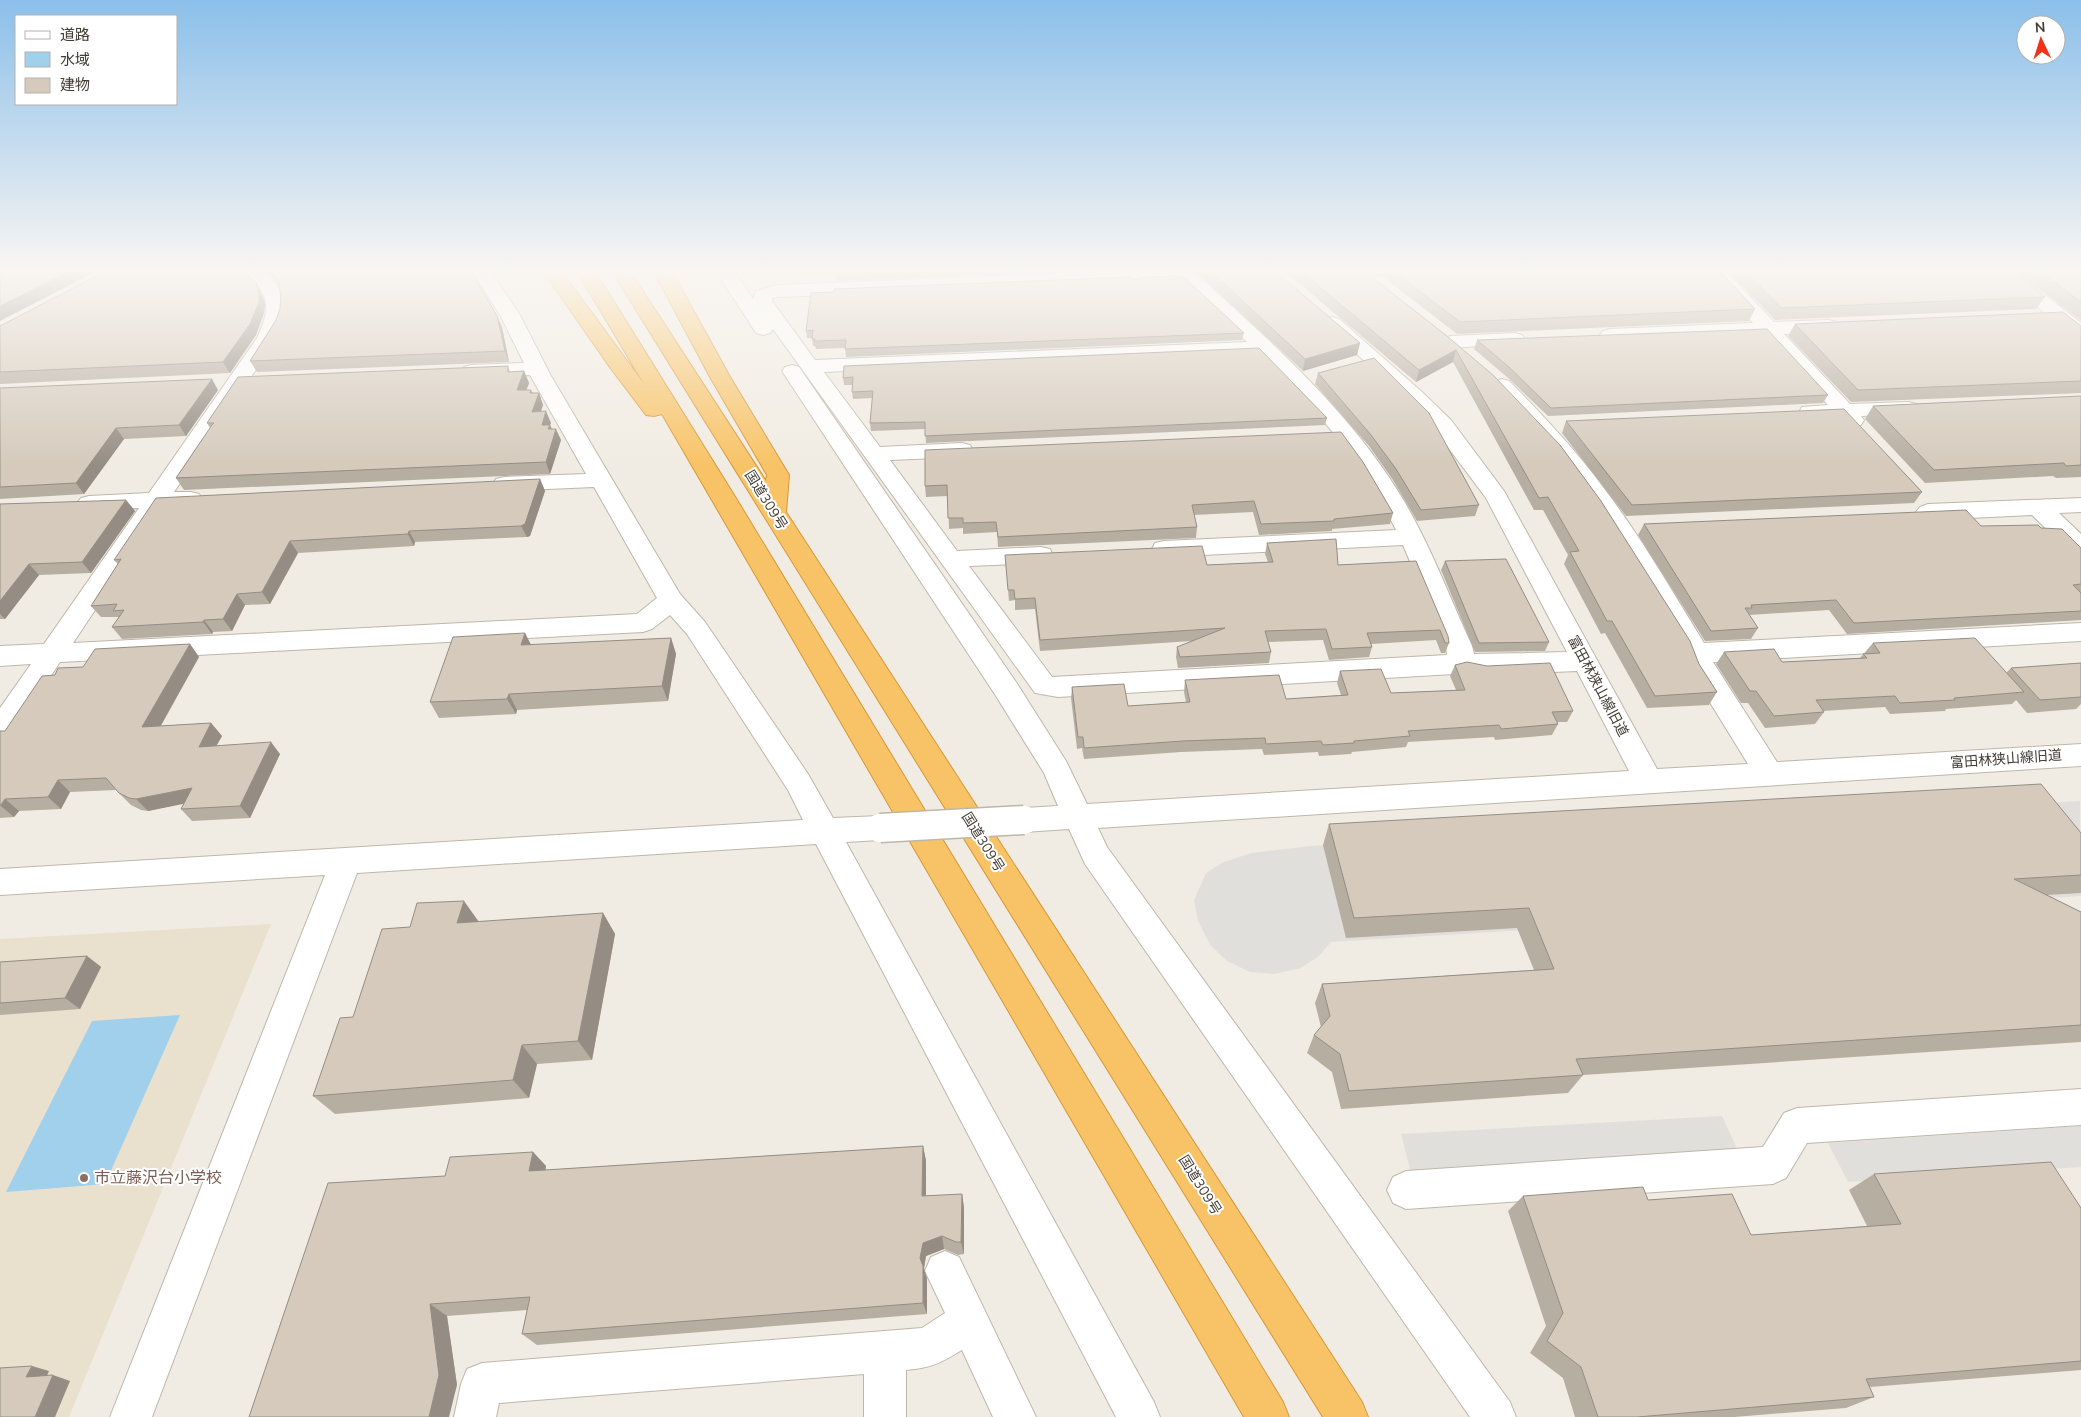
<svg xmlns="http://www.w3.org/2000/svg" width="2081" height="1417" viewBox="0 0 2081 1417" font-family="'Nunito Sans','Noto Sans JP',sans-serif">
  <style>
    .education { fill: #e9e0cd }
    .parking { fill: #e1dfdb }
    .water { fill: #a0d0ec }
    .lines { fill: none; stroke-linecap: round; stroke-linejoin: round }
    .minor-casing { stroke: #beb6a9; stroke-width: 2 }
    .highway-casing { stroke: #d69737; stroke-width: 2 }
    .minor { fill: #fff; fill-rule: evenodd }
    .highway { fill: #f8c366; fill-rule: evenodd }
    .minor-bridge-casing { stroke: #beb6a9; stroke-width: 31; stroke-linecap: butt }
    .minor-bridge { stroke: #fff; stroke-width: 28 }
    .wall { fill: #b7aea2 }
    .shaded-wall { fill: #958d84 }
    .building { fill: #d5cabc; stroke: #958d84 }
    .education-dot { fill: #8d6e63; stroke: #fff; stroke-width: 2 }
    .labels { text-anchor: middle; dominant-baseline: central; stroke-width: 4; stroke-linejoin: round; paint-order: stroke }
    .street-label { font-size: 14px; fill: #423c33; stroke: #fff }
    .near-education-label { font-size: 16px; fill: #785e54; stroke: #fff; text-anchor: start }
  </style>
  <rect width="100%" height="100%" fill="#f1ece3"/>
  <path class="education" d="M271 924 69 1417H0V939Z"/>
  <g class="parking">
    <path d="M2080 801 2081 896 1331 942 1319 956 1301 968 1274 974 1250 972 1227 961 1210 945 1198 921 1194 900 1206 873 1224 862 1251 853 1310 846Z"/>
    <path d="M1722 1116 1739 1153 1411 1173 1401 1134Z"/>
    <path d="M2081 1126V1167L1848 1182 1828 1143Z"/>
  </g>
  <path class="water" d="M180 1015 105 1184 6 1192 92 1021Z"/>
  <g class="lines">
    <defs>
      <g id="minor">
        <path d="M238 268H258C287 289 291 306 277 338L174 492H191L199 494 203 499 199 504 164 507 73 643 637 614 657 598 594 487 504 491 496 489 493 484 496 479 504 477 586 474 530 375 471 377 464 375 461 371 464 367 471 365 524 363 500 315 470 268H488L520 315 551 376 680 594 705 622 808 774 833 818 880 816 891 819 895 828 891 837 880 840 846 842 1154 1402 1160 1417H1116L816 844 357 873 152 1417H110L325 875 0 895V869L803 820 788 790 687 634 670 615 652 629 643 632 60 662 10 738 0 741V708L31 664 0 666V646L44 644 139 508 89 510 81 508 77 503 81 498 89 496 149 493 257 338C266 319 273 300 255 284 250 279 242 274 238 268Z"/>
        <path d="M714 268H732L753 299 756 291 778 285 1171 269 1190 272 1200 277C1274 345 1352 413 1404 501 1431 547 1450 598 1472 646L1474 654 1567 652 1486 498 1435 430 1408 400 1322 323 1325 319 1332 317 1339 319 1422 392 1451 420 1504 491 1657 769 1748 764 1693 675 1684 654 1637 573 1598 512 1556 457 1492 385 1495 381 1502 379 1509 381C1547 419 1583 458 1614 502 1647 547 1675 596 1704 643L2081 623V641L1713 662 1777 762 2081 744V766L1098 828 1107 847 1510 1402 1516 1417H1470L1085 864 1069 829 1024 832 1013 829 1009 820 1013 811 1024 808 1058 806 1044 773 996 696 782 371 785 367 792 365 799 367 1016 682 1066 761 1087 804 1629 771 1577 671 1482 675 1462 671 1454 674 1058 697 1035 693 773 329 770 333 763 335 756 333ZM1171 281H1179L1186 285 1247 342 815 360 772 301V298L779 297ZM1259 353C1313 405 1363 462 1396 530L1164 541 1155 543 1152 549 1155 555 1164 557 1403 545 1446 646 1447 655 1052 677 969 566 1041 563 1050 561 1053 555 1050 549 1041 547 957 551 890 460 962 457 970 455 973 450 970 445 962 443 880 447 824 372Z"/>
        <path d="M1351 268H1415L1412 272 1406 273 1359 275 1353 274 1350 270Z"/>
        <path d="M1704 268H1723L1774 322 1829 320 1836 322 1839 326 1836 330 1829 332 1784 334 1850 404 1909 402 1916 404 1920 408 1916 412 1909 414 1861 416 1864 420 1861 425C1850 427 1846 425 1839 417L1810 418 1802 417 1799 412 1802 407 1828 405 1764 335 1610 341 1603 339 1600 335 1603 331 1610 329 1753 323Z"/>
        <path d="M1990 268H2010L2081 323V339L2074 337Z"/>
        <path d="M1515 333 1522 335 1525 339 1522 343 1451 348 1444 346 1441 342 1444 338 1451 336Z"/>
        <path d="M2081 498V512L2059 513 2081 534V556L2072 554 2032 515 1928 520 1920 517 1916 512 1920 507 1928 504Z"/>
        <path d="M2081 1089V1125L1807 1143 1786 1178 1773 1184 1406 1209 1393 1203 1387 1190 1393 1177 1406 1171 1763 1147 1784 1113 1797 1108Z"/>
        <path d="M945 1251 959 1257 1036 1417H993L962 1350C941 1363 931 1368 906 1370V1417H864V1374L499 1403 496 1417H454L461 1384 467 1369 482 1363 922 1328 945 1313 925 1271 931 1257Z"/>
      </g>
      <g id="highway">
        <path d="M541 268H559L644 384 575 268H593L734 495 1283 1402 1289 1417H1244L662 414 654 416 646 415 609 366Z"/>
        <path d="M610 268H628L766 481 767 475 710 377 652 268H670L730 377 789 475 786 512 1362 1402 1368 1417H1323Z"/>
      </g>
    </defs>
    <use href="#minor" class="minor-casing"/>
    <use href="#highway" class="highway-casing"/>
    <use href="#minor" class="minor"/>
    <use href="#highway" class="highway"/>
    <defs>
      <path id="minor-bridge" d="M880 828 1024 820"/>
    </defs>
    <use href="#minor-bridge" class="minor-bridge-casing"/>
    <use href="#minor-bridge" class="minor-bridge"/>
  </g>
  <g class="wall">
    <path d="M258 268H469L497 316 502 327 509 362 257 372 250 361 276 320 280 308 281 295 279 285 276 281 268 272Z"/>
    <path d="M837 268H1126V270L837 281 836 275Z"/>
    <path d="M1192 268H1271L1360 343 1357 355 1303 371 1201 276 1192 272Z"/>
    <path d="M1281 268H1360L1447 336 1699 664 1717 692 1709 705 1647 708 1605 633 1601 634 1564 564 1568 555 1543 510H1534L1453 362 1416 382Z"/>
    <path d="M1384 268H1717L1755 309 1749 321 1457 334 1382 276Z"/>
    <path d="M1725 268H2010L2045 297 2036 309 1775 320Z"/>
    <path d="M2012 268H2081V321Z"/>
    <path d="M1132 280 1244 333 1242 340 846 357 845 348 816 349 815 346H813L812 338H807L806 331Z"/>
    <path d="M261 293 265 303 264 313 256 335 230 373 0 384V326Z"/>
    <path d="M1795 324 2081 326V393L1851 402 1788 336Z"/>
    <path d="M1477 340 1828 395 1823 403 1548 416 1507 377 1474 349Z"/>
    <path d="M508 366 510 372 524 371 529 383 526 390 533 393H539L543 405 541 412 551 423 550 425 552 429 561 440 550 474 184 490 176 478 210 428 207 423Z"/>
    <path d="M844 366 1327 418 1325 425 926 443 925 429 871 431 870 423 872 398 853 399 852 392 853 385H844L843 378Z"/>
    <path d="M1318 373 1479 505 1475 516 1417 521 1393 480 1369 446 1315 384Z"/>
    <path d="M0 388 218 390 186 436 124 439 84 494 0 499Z"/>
    <path d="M2081 396V477L2056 478 2053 476 1925 483 1865 419 1873 406Z"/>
    <path d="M1566 421 1922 492 1914 503 1626 516 1562 433Z"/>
    <path d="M925 450 1393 513 1390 524 1332 529V531L1259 535 1253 512 1194 515 1197 527 1196 538 998 547 997 532 963 534V528L949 529 948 496 926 497 925 486Z"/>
    <path d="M540 479 545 491 530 536 527 537 415 542 414 546 298 553 270 604 245 605 232 631 213 632 212 634 122 639 112 627 119 617H101L91 606 118 564 114 560Z"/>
    <path d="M126 500 135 511 91 573 39 575 5 619H0V505Z"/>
    <path d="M1644 524 1981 526 2041 528 2081 548V620L1847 634 1829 610 1749 615 1758 628 1751 639 1705 641 1638 535Z"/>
    <path d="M1267 543 1338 565 1416 561 1449 643 1445 653H1441L1436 640 1371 644 1372 647 1369 657 1329 660 1323 640 1268 642 1271 652 1269 663 1178 668 1176 657 1177 647 1192 641 1040 651 1035 609 1015 610V600L1009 601 1005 555 1207 565 1268 562 1265 554Z"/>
    <path d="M1445 561 1549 642 1545 651 1475 652 1441 570Z"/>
    <path d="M525 633 531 645 671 638 676 654 668 701 517 710 516 714 439 718 430 702Z"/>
    <path d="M1873 643 2006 673 2011 668 2081 663V704L2076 709 2027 713 2016 700 2012 704 1946 709 1945 711 1890 714 1885 707 1823 711 1824 712 1815 724 1765 728 1748 703H1741L1716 664 1724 652 1782 662 1860 658Z"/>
    <path d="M190 644 199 657 161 726 211 723 222 736 216 746 280 754 250 818 192 821 181 809 184 803 148 811 141 810 131 805 116 790 70 792 61 809 19 811 14 817 0 818V731H5L55 675 83 667Z"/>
    <path d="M1455 665 1573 711 1567 722H1557L1558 724 1552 735 1495 740 1494 737 1408 742 1406 747 1352 752 1351 754 1319 756 1318 752 1264 755 1262 749 1181 752 1084 759 1082 748 1077 749 1071 698 1072 687 1128 706 1186 702 1184 692 1185 680 1286 699 1341 695 1337 683 1340 671 1391 693 1456 690 1450 676Z"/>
    <path d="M1329 824 2081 833V893L2047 895 2081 912V1042L1583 1075 1568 1093 1341 1109 1332 1072 1307 1053 1314 1035 1321 1027 1315 1003 1322 984 1534 970 1517 928 1346 938 1323 845Z"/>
    <path d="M603 913 615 934 592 1060 537 1064 529 1098 335 1114 313 1096 353 1017 479 922Z"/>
    <path d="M87 956 101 967 80 1009 0 1015V962Z"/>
    <path d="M923 1146 926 1161V1196L962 1194 964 1208V1254L958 1255 944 1249 926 1256 924 1268 927 1279V1314L537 1345 522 1334 527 1310 447 1316 457 1385 249 1417 445 1176 533 1152 546 1166V1170Z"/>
    <path d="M1874 1174 2081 1208V1370L1870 1387 1874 1397 1846 1408 1734 1417H1575L1563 1378 1530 1353 1546 1326 1508 1211 1523 1196 1648 1200 1751 1235 1867 1226 1849 1190Z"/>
  </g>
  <g class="shaded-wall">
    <path d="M76 268H103L0 321V306Z"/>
    <path d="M256 282 261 293 265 303 264 313 256 335 230 373 223 362Z"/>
    <path d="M497 316 502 327 509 362 505 351Z"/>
    <path d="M1360 343 1357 355 1303 371 1305 359Z"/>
    <path d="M1456 350 1453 362 1416 382 1419 370Z"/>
    <path d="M524 371 529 383 522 402 517 390Z"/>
    <path d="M212 379 218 390 186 436 179 425Z"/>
    <path d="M531 390 536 401 539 393 543 405 536 424 532 412 530 393Z"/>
    <path d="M546 411 551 423 550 425 554 435 556 429 561 440 550 474 546 462 542 425Z"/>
    <path d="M116 428 124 439 84 494 76 483Z"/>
    <path d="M540 479 545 491 530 536 527 537 521 526Z"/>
    <path d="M126 500 135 511 91 573 82 562Z"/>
    <path d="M409 531 415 542 414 546 408 534Z"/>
    <path d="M290 541 298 553 270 604 262 592Z"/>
    <path d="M29 564 39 575 5 619 0 614V601Z"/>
    <path d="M237 594 245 605 232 631 223 619Z"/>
    <path d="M204 620 213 632 212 634 203 622Z"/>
    <path d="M525 633 533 649 521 645Z"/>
    <path d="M671 638 676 654 668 701 662 686Z"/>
    <path d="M190 644 199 657 153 739 142 727Z"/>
    <path d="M509 694 517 710 516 714 507 699Z"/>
    <path d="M211 723 222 736 209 759 199 747Z"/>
    <path d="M271 742 280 754 250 818 240 806Z"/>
    <path d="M58 780 70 792 61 809 48 797Z"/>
    <path d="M192 788 203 800 148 811 136 799Z"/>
    <path d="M5 799 19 811 14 817 1 806Z"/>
    <path d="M464 901 479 922 457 923Z"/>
    <path d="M603 913 615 934 592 1060 578 1041Z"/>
    <path d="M87 956 101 967 80 1009 65 998Z"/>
    <path d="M522 1045 537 1064 529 1098 513 1080Z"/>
    <path d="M923 1146 926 1161V1209L922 1196Z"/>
    <path d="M533 1152 546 1166 542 1185 529 1171Z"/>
    <path d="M962 1194 964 1208V1254L961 1242Z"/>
    <path d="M942 1236 944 1249 926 1256 924 1268 927 1279V1314L923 1303 920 1258 923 1243Z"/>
    <path d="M430 1304 447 1316 457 1385 449 1417H429Z"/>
    <path d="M32 1366 49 1371 44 1383 26 1377Z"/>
    <path d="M53 1375 70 1381 55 1417H35Z"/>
  </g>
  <g class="building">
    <path d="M0 268H76L0 306Z"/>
    <path d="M112 268H239L256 282 259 292V302L250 324 223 362 0 372V326Z"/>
    <path d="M268 268H469L497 316 505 351 250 361 276 320 280 308 281 295 278 283 271 270Z"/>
    <path d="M837 268H1029L836 275Z"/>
    <path d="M1207 268H1271L1360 343 1305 359Z"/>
    <path d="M1297 268H1360L1447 336 1494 376 1560 445 1601 501 1690 641 1699 664 1717 692 1655 696 1612 621H1607L1570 552 1579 551 1548 497 1539 498 1456 350 1419 370Z"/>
    <path d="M1389 268H1717L1755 309 1460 322Z"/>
    <path d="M1742 268H2010L2045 297 1781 308Z"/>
    <path d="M2036 268H2081V302Z"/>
    <path d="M1179 276 1186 279 1244 333 845 349 846 340 814 341 815 339H812L813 330 806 331 811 293 834 292V289L1131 277 1132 280 1144 277Z"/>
    <path d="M2063 312 2081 326V381L1858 390 1795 324Z"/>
    <path d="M1767 329 1828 395 1551 408 1510 368 1477 340Z"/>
    <path d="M1259 348 1327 418 925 436V422L870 423 873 391 852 392 853 377 843 378 844 366Z"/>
    <path d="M1374 358 1429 413 1479 505 1421 510 1396 469 1371 435 1318 373Z"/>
    <path d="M508 366V372L524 371 517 390H531L530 393H539L532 412 546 411 542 425H550L548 429H556L546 462 176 478 212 425 214 423H207L238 377Z"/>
    <path d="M212 379 179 425 116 428 76 483 0 487V388Z"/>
    <path d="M2081 396V465L2066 466 2064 463 1934 470 1873 406Z"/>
    <path d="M1844 409 1922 492 1632 505 1566 421Z"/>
    <path d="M1341 432 1363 462 1393 513 1334 519V521L1261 524 1254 501 1192 505 1197 527 998 537 996 522 963 523V518H948L947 485 925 486V450Z"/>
    <path d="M540 479 525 524 521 526 409 531 408 534 290 541 262 592 237 594 223 619 204 620 203 622 112 627 124 610 113 611 117 604 91 606 121 559 114 560 156 498Z"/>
    <path d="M126 500 82 562 29 564 0 601V504Z"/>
    <path d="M1966 510 1981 526 2038 525 2041 528 2062 529 2081 548V584L2073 585 2081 593V611L1854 623 1836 600 1751 605 1752 608H1745L1758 628 1711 631 1644 524Z"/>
    <path d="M1336 539 1338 565 1416 561 1448 636 1449 643H1445L1440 630 1367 633 1372 647 1332 649 1326 629 1265 631 1271 652 1180 657 1177 647 1225 628 1040 640 1035 598 1015 599 1014 590H1008L1005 555 1202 546 1207 565 1273 562 1267 543Z"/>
    <path d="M1506 559 1549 642 1479 643 1445 561Z"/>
    <path d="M525 633 521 645 671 638 662 686 509 694 507 699 430 702 453 637Z"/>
    <path d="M1975 638 2024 692 1954 698 1955 700 1900 703 1895 696 1816 700 1824 712 1774 716 1756 691H1750L1724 652 1774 649 1782 662 1867 658 1863 654 1880 653 1873 643Z"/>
    <path d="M190 644 142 727 211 723 199 747 271 742 240 806 181 809 192 788 136 799 129 798 119 793 106 778 58 780 48 797 5 799 0 806V731H5L42 676 55 675 58 668 83 667 95 649Z"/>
    <path d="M1467 662 1487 666 1550 663 1573 711 1552 712 1558 724 1501 729 1499 725 1408 731 1410 736 1354 741V743L1323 745 1321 741 1266 744 1265 738 1183 741 1084 748 1083 737H1078L1072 687 1124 684 1128 706 1190 702 1185 680 1279 675 1286 699 1348 695 1340 671 1381 669 1391 693 1465 690 1455 665Z"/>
    <path d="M2081 663V697L2040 700 2011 668Z"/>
    <path d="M2041 784 2081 833V875L2014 879 2081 912V1025L1576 1059 1583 1075 1349 1091 1340 1054 1314 1035 1330 1016 1322 984 1554 969 1529 908 1354 918 1329 824Z"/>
    <path d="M464 901 457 923 603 913 578 1041 522 1045 513 1080 313 1096 340 1018 353 1017 382 929 410 927 417 903Z"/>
    <path d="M87 956 65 998 0 1003V962Z"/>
    <path d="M923 1146 922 1196 962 1194 961 1242H956L942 1236 923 1243 920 1258 923 1266V1303L522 1334 530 1297 430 1304 439 1375 429 1417H249L328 1183 445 1176 450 1157 533 1152 529 1171Z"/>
    <path d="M2051 1162 2081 1208V1361L1866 1379 1874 1397 1637 1417H1598L1581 1367 1547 1341 1563 1313 1523 1196 1643 1187 1648 1200 1732 1194 1751 1235 1901 1224 1874 1174Z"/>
    <path d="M32 1366 26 1377 53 1375 35 1417H0V1368Z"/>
  </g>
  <linearGradient id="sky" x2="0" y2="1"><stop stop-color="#8bbfea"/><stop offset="0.58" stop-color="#f9f6f2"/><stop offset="1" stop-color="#f9f6f2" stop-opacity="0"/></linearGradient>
  <rect width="2081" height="466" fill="url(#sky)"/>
  <circle class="education-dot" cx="84" cy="1178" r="5"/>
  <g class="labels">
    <g class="street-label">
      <text transform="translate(766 500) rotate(58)">国道309号</text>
      <text transform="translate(1598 686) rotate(62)">富田林狭山線旧道</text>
      <text transform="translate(2006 759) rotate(-4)">富田林狭山線旧道</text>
      <text transform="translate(983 842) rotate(58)">国道309号</text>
      <text transform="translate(1200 1185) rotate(58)">国道309号</text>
    </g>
    <g class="near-education-label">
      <text x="94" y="1178">市立藤沢台小学校</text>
    </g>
  </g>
  <rect x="15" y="15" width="162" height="90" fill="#ffffff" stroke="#b3b1ad"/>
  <rect x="25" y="31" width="25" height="8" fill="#ffffff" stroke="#b3b1ad"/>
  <text x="60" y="40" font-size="15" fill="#423c33">道路</text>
  <rect x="25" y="52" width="25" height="15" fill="#a0d0ec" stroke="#b3b1ad"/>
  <text x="60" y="65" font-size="15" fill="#423c33">水域</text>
  <rect x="25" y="78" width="25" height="15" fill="#d5cabc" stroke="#b3b1ad"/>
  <text x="60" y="90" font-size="15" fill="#423c33">建物</text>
  <g transform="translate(2041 40) rotate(356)"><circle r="24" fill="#ffffff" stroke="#b3b1ad"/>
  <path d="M0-4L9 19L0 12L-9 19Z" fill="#f13319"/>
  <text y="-8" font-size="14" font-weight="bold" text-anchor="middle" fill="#423c33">N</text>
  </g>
</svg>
